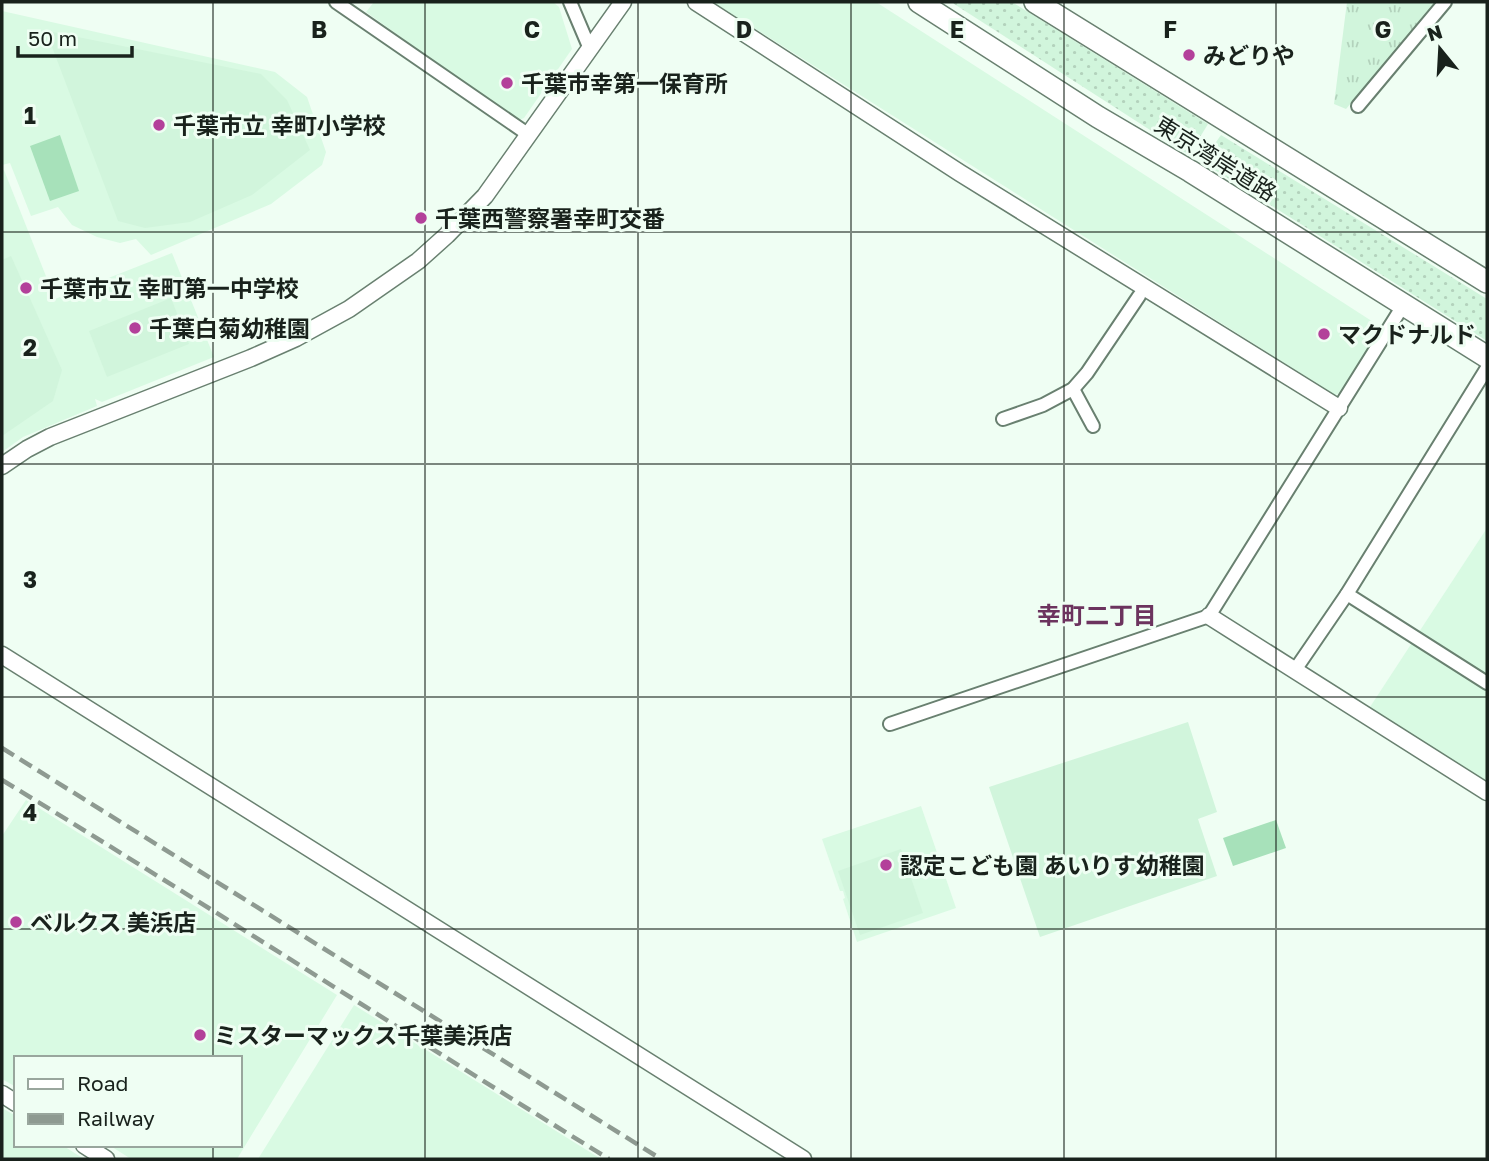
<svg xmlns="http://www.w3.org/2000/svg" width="1489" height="1161" viewBox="0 0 1489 1161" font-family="'Golos Text','Noto Sans JP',sans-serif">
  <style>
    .built { fill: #d9fae3 }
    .grass { fill: url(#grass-dots) }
    .park { fill: url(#park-tufts) }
    .pitch { fill: #d1f5dc }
    .water { fill: #a7e1ba }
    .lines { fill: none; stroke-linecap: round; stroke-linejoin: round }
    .street-casing { stroke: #698070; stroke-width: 16 }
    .secondary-casing { stroke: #698070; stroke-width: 19 }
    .highway-casing { stroke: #698070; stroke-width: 24 }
    .street { stroke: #fff; stroke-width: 12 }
    .secondary { stroke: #fff; stroke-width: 16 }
    .highway { stroke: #fff; stroke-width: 21 }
    .rail { stroke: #8e9a91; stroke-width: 4.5; stroke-dasharray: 14 7; stroke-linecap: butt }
    .grid { fill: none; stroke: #19221c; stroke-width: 2; stroke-opacity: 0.55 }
    .poi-dot { fill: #b3409a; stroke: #effef3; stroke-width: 2.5 }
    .labels { text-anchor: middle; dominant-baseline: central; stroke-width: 6; stroke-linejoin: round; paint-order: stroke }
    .poi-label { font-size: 23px; font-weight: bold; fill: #19221c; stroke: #effef3; text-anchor: start }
    .street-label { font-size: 23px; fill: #19221c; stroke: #effef3 }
    .neighbourhood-label { font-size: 24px; font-weight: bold; fill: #6c335e; stroke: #effef3 }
    .grid-label { font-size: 23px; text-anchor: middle; font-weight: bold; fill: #19221c; stroke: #effef3; stroke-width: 6; stroke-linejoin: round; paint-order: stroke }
  </style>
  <defs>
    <pattern id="grass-dots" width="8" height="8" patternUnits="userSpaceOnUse" patternTransform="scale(1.75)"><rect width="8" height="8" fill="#d1f5dc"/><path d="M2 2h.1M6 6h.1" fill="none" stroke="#b3d2bc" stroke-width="1.8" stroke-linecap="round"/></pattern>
    <pattern id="park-tufts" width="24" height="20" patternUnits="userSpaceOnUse" patternTransform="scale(1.75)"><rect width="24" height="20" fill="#d1f5dc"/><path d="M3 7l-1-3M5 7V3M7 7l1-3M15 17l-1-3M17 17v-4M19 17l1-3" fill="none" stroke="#b3d2bc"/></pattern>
  </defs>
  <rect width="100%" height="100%" fill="#effef3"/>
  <g class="built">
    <path d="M374 2H553L559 7 572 49 524 118 517 121 366 12Z"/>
    <path d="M713 2H876L1381 327 1340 393 1335 395Z"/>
    <path d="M2 11 275 72 307 97 326 152 322 165 271 204 151 255 136 239 120 243 97 237 72 225 58 207 31 216 10 163 2 165Z"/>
    <path d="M4 170 55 299 172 253 214 357 102 402 95 399 97 406 23 437 2 452V171Z"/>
    <path d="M1487 528V782L1370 707Z"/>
    <path d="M26 800 337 995 237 1159H131L109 1145H240V1058H16V1087L2 1079V836Z"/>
    <path d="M921 806 956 908 857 942 843 899 845 898 843 891H840L822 839Z"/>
    <path d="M354 1005 601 1159H258Z"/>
    <path d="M2 1108 16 1116V1145H62L84 1159H2Z"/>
  </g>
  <g class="grass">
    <path d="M951 2H1012L1208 124 1189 155Z"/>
    <path d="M1221 135 1487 299V341L1202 162Z"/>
  </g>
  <path class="park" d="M1347 2H1438L1346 109 1334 104Z"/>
  <g class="pitch">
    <path d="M53 32 261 74 287 100 310 150 252 195 190 222 145 228 118 221 49 39Z"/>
    <path d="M11 256 62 370 53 401 2 436V260Z"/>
    <path d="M171 298 189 344 107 377 89 331Z"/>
    <path d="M1188 722 1217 812 1198 819 1217 876 1040 937 989 787Z"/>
    <path d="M901 849 923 913 860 935 838 871Z"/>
  </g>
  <g class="water">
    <path d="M60 135 79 191 50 201 30 146Z"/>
    <path d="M1276 820 1286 848 1233 866 1223 838Z"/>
  </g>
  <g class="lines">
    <defs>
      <g id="street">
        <path d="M336 2 529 135"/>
        <path d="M570 2 590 49"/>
        <path d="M1358 106 1445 2"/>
        <path d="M1073 389 1093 426"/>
        <path d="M1003 419 1043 405 1073 389 1087 373 1139 296"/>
        <path d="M1347 594 1487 683"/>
        <path d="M1295 670 1347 594 1487 368"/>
        <path d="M890 724 1209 616 1404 304"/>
      </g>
      <g id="secondary">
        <path d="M696 2 960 173 1339 408"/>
        <path d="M2 466 27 449 50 437 251 358 296 338 349 309 418 261 447 235 485 196 623 2"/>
        <path d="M1209 616 1487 792"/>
        <path d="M2 655 803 1159"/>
        <path d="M2 1094 16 1103"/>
        <path d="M84 1145 106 1159"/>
      </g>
      <g id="highway">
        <path d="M919 2 1098 117 1190 171 1487 357"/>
        <path d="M1035 2 1487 282"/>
      </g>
    </defs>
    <use href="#street" class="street-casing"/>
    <use href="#secondary" class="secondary-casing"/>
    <use href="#highway" class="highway-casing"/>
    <use href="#street" class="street"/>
    <use href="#secondary" class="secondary"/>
    <use href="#highway" class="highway"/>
    <g class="rail">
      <path d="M2 748 661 1159"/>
      <path d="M2 780C206 904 406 1034 609 1159"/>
    </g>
  </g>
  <path class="grid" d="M213 2V1058M425 2V1159M638 2V1159M851 2V1159M1064 2V1159M1276 2V1159M2 232H1487M2 464H1487M2 697H1487M2 929H1487M213 1145V1159"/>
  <g class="poi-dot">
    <circle cx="1189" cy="55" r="7"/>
    <circle cx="507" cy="83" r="7"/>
    <circle cx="159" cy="125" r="7"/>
    <circle cx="421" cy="218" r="7"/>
    <circle cx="26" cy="288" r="7"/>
    <circle cx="135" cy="328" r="7"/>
    <circle cx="1324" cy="334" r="7"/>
    <circle cx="886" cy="865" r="7"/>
    <circle cx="16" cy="922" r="7"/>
    <circle cx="200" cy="1035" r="7"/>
  </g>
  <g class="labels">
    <g class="poi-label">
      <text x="1203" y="55">みどりや</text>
      <text x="521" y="83">千葉市幸第一保育所</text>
      <text x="173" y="125">千葉市立 幸町小学校</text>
      <text x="435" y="218">千葉西警察署幸町交番</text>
      <text x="40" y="288">千葉市立 幸町第一中学校</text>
      <text x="149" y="328">千葉白菊幼稚園</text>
      <text x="1338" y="334">マクドナルド</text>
      <text x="900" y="865">認定こども園 あいりす幼稚園</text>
      <text x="30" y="922">ベルクス 美浜店</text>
      <text x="214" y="1035">ミスターマックス千葉美浜店</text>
    </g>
    <g class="street-label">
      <text transform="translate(1216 158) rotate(32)">東京湾岸道路</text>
    </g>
    <g class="neighbourhood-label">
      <text x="1097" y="614">幸町二丁目</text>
    </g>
  </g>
  <g class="grid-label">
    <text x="319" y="38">B</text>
    <text x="532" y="38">C</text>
    <text x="744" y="38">D</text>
    <text x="957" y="38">E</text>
    <text x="1170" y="38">F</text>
    <text x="1383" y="38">G</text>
    <text x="30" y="124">1</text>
    <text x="30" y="356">2</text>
    <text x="30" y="588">3</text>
    <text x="30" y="821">4</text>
  </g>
  <rect width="1489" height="1161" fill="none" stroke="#19221c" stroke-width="7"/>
  <rect x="14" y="1056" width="228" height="91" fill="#effef3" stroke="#99a69d" stroke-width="2"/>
  <rect x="28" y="1079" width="35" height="10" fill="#ffffff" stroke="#99a69d" stroke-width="2"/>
  <text x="77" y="1091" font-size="21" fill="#19221c">Road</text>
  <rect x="28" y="1114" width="35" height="10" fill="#8e9a91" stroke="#99a69d" stroke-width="2"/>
  <text x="77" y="1126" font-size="21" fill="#19221c">Railway</text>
  <g transform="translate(1440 49) rotate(342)" stroke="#effef3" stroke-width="5" paint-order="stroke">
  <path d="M0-5L12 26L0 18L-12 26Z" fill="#19221c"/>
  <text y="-10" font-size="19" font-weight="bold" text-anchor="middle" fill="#19221c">N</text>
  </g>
  <path d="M18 46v10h114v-10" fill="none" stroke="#19221c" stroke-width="3.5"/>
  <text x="28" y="46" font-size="21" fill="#19221c" stroke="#effef3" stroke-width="5" paint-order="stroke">50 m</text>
</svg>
